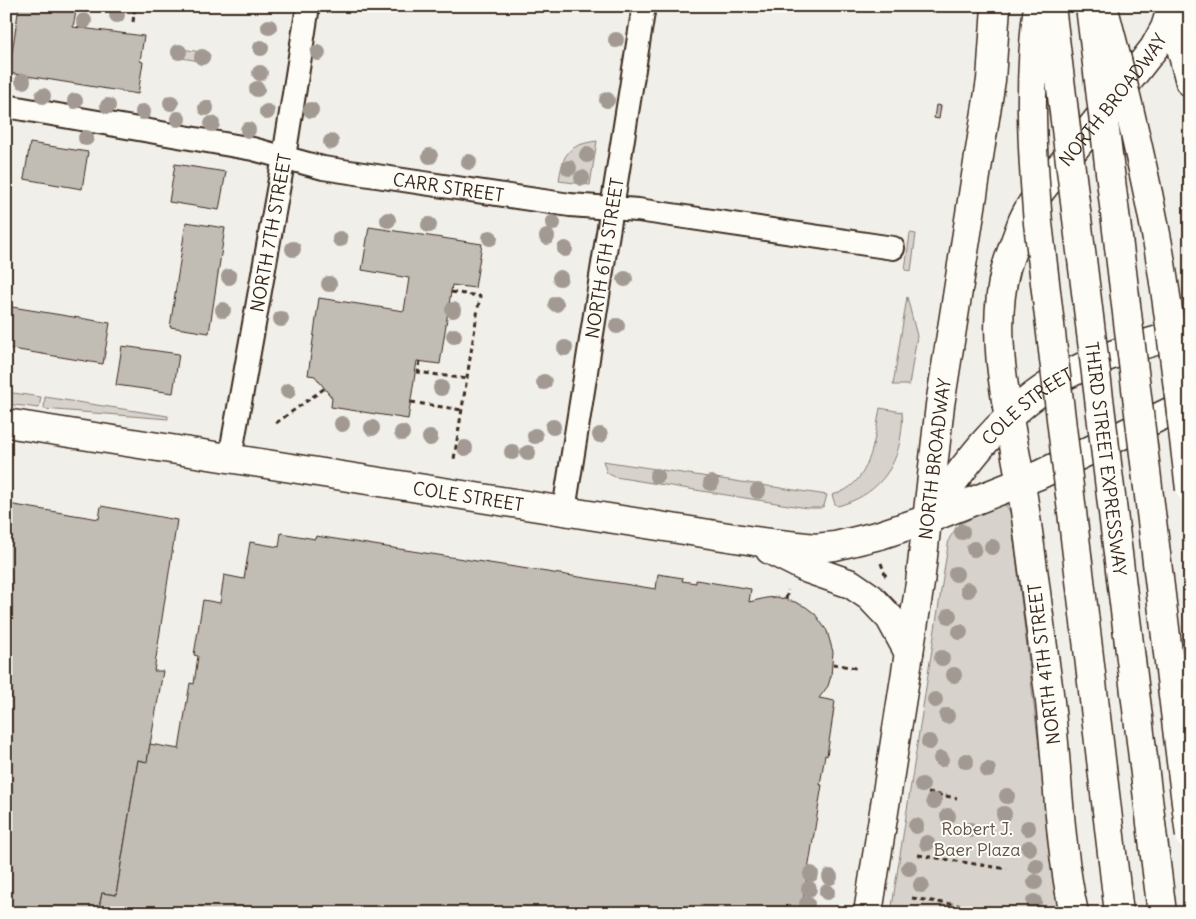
<svg xmlns="http://www.w3.org/2000/svg" width="1196" height="919" viewBox="0 0 1196 919" font-family="Delius,sans-serif">
  <style>
    .green { fill: #d7d2cc; stroke: #897e75 }
    .building { fill: #c1bcb4; stroke: #3b2a1e }
    .lines { fill: none; stroke-linecap: round; stroke-linejoin: round }
    .minor-casing { stroke: #3b2a1e; stroke-width: 26 }
    .major-casing { stroke: #3b2a1e; stroke-width: 31 }
    .highway-casing { stroke: #3b2a1e; stroke-width: 31 }
    .path { stroke: #3b2a1e; stroke-width: 3; stroke-dasharray: 5 4; stroke-linecap: butt }
    .minor { stroke: #fdfcf7; stroke-width: 22 }
    .major { stroke: #fdfcf7; stroke-width: 28 }
    .highway { stroke: #fdfcf7; stroke-width: 28 }
    .highway-bridge-casing { stroke: #3b2a1e; stroke-width: 31; stroke-linecap: butt }
    .highway-bridge { stroke: #fdfcf7; stroke-width: 28 }
    .tree { fill: #a29a92 }
    .labels { text-anchor: middle; dominant-baseline: central; stroke-width: 4; stroke-linejoin: round; paint-order: stroke }
    .street-label { font-size: 18px; fill: #3b2a1e; stroke: #fdfcf7 }
    .park-label { font-size: 18px; fill: #62544a; stroke: #fdfcf7 }
  </style>
  <rect width="100%" height="100%" fill="#f1efea"/>
  <filter id="ink" filterUnits="userSpaceOnUse"><feTurbulence type="fractalNoise" baseFrequency=".02" numOctaves="2"/><feDisplacementMap in="SourceGraphic" scale="10" xChannelSelector="R" yChannelSelector="G"/><feConvolveMatrix kernelMatrix="1 2 1 2 8 2 1 2 1" color-interpolation-filters="sRGB"/></filter>
  <g filter="url(#ink)">
    <g class="green">
      <path d="M176 48 207 53 210 55 209 60 206 62 175 57 172 54V50Z"/>
      <path d="M597 141 590 185 559 181C563 153 568 145 597 141Z"/>
      <path d="M910 233 916 234 911 271 905 270Z"/>
      <path d="M907 297 917 336 909 385H893Z"/>
      <path d="M6 392 41 397 39 408 6 404Z"/>
      <path d="M45 397 168 416V419L44 409Z"/>
      <path d="M880 408 902 412C903 421 902 427 901 435 896 472 874 496 838 506L835 504 832 495C871 486 874 441 880 408Z"/>
      <path d="M603 461 827 495 824 506 820 508H807L615 477 607 473Z"/>
      <path d="M1006 505 1010 512 1012 523 1059 913H891L949 539 958 525 996 506Z"/>
    </g>
    <g class="building">
      <path d="M19 6H77L73 27 144 36 140 61 143 62 138 94 9 73Z"/>
      <path d="M936 105 941 106 939 119 934 118Z"/>
      <path d="M30 143 88 152 82 189 24 179Z"/>
      <path d="M175 164 226 172 219 210 169 202Z"/>
      <path d="M186 222 225 228 209 333 170 327Z"/>
      <path d="M369 227 482 244 475 288 452 285 440 364 417 361 408 419 331 407 332 398 315 376 308 375 319 298 404 311 409 278 362 270Z"/>
      <path d="M6 306 110 323 103 364 6 348Z"/>
      <path d="M122 346 179 354 173 393 116 385Z"/>
      <path d="M6 486 10 487 8 504 99 519 101 506 177 520 154 671H163L147 762 138 760 116 895 102 893 98 913H6Z"/>
      <path d="M281 533 315 539 316 536 656 589 658 574 683 578 682 581 696 583V580L751 589 749 602 766 598 777 597 795 602 806 607 815 614 827 631 833 652 831 676 828 686 819 698 835 701 827 756 825 755 820 785H822L801 913H98L102 893 116 895 138 760 147 762 150 744 179 749 190 683 194 684 198 656 194 655 203 600 220 603 224 575 244 579 250 542 279 547Z"/>
    </g>
    <g class="lines">
      <defs>
        <g id="minor">
          <path id="s1" d="M6 106 253 149 323 168 570 205 638 210 893 248"/>
          <path id="s2" d="M230 458 284 157 308 6"/>
          <path id="s3" d="M564 510 644 6"/>
        </g>
        <g id="major">
          <path d="M1176 6 1179 40 1190 82"/>
          <path id="s4" d="M6 423 754 541 815 548 835 546 880 535 928 519 1039 475 1190 402"/>
          <path id="s5" d="M930 516C964 464 1001 415 1054 382 1095 357 1144 344 1190 331"/>
          <path d="M770 550 808 569 851 584 870 597 890 618 909 653"/>
          <path id="s6" d="M868 913 920 583 940 405 991 80 996 6"/>
          <path id="s7" d="M1074 913C1058 840 1058 767 1049 693 1040 628 1033 562 1023 497 1012 424 987 341 1006 268 1011 252 1017 236 1023 220 1034 196 1054 174 1071 153 1099 118 1127 83 1154 48L1165 28 1172 6"/>
        </g>
        <path id="highway" d="M1086 631 1119 913"/>
      </defs>
      <use href="#minor" class="minor-casing"/>
      <use href="#major" class="major-casing"/>
      <use href="#highway" class="highway-casing"/>
      <g class="path">
        <path d="M133 22 135 6"/>
        <path d="M451 292 480 296 454 459"/>
        <path d="M420 361 418 372 467 379"/>
        <path d="M411 402 462 410"/>
        <path d="M276 423 325 388"/>
        <path d="M881 563 886 577"/>
        <path d="M786 599 788 590"/>
        <path d="M833 664 856 668"/>
        <path d="M928 793 957 798"/>
        <path d="M918 855 1007 869"/>
        <path d="M912 898 1008 913"/>
      </g>
      <use href="#minor" class="minor"/>
      <use href="#major" class="major"/>
      <use href="#highway" class="highway"/>
      <defs>
        <g id="highway-bridge">
          <path d="M1038 6C1028 79 1032 150 1038 223L1086 631"/>
          <path id="s8" d="M1051 6 1162 913"/>
          <path d="M1090 6 1190 836"/>
          <path d="M1105 13C1125 89 1144 167 1158 245 1172 326 1180 408 1190 489"/>
        </g>
      </defs>
      <use href="#highway-bridge" class="highway-bridge-casing"/>
      <use href="#highway-bridge" class="highway-bridge"/>
    </g>
    <g class="tree">
      <circle cx="117" cy="15" r="8"/>
      <circle cx="84" cy="21" r="8"/>
      <circle cx="269" cy="27" r="8"/>
      <circle cx="616" cy="40" r="8"/>
      <circle cx="261" cy="48" r="8"/>
      <circle cx="179" cy="52" r="8"/>
      <circle cx="318" cy="53" r="8"/>
      <circle cx="202" cy="57" r="8"/>
      <circle cx="260" cy="73" r="8"/>
      <circle cx="23" cy="81" r="8"/>
      <circle cx="257" cy="89" r="8"/>
      <circle cx="43" cy="96" r="8"/>
      <circle cx="607" cy="100" r="8"/>
      <circle cx="75" cy="101" r="8"/>
      <circle cx="171" cy="103" r="8"/>
      <circle cx="108" cy="106" r="8"/>
      <circle cx="206" cy="108" r="8"/>
      <circle cx="311" cy="110" r="8"/>
      <circle cx="143" cy="112" r="8"/>
      <circle cx="267" cy="112" r="8"/>
      <circle cx="178" cy="119" r="8"/>
      <circle cx="212" cy="124" r="8"/>
      <circle cx="248" cy="130" r="8"/>
      <circle cx="86" cy="138" r="8"/>
      <circle cx="331" cy="142" r="8"/>
      <circle cx="587" cy="155" r="8"/>
      <circle cx="430" cy="156" r="8"/>
      <circle cx="469" cy="162" r="8"/>
      <circle cx="569" cy="168" r="8"/>
      <circle cx="582" cy="178" r="8"/>
      <circle cx="388" cy="220" r="8"/>
      <circle cx="553" cy="223" r="8"/>
      <circle cx="429" cy="225" r="8"/>
      <circle cx="547" cy="237" r="8"/>
      <circle cx="490" cy="238" r="8"/>
      <circle cx="340" cy="239" r="8"/>
      <circle cx="293" cy="249" r="8"/>
      <circle cx="565" cy="249" r="8"/>
      <circle cx="229" cy="277" r="8"/>
      <circle cx="560" cy="278" r="8"/>
      <circle cx="625" cy="279" r="8"/>
      <circle cx="329" cy="284" r="8"/>
      <circle cx="556" cy="304" r="8"/>
      <circle cx="223" cy="310" r="8"/>
      <circle cx="453" cy="310" r="8"/>
      <circle cx="281" cy="319" r="8"/>
      <circle cx="617" cy="326" r="8"/>
      <circle cx="454" cy="336" r="8"/>
      <circle cx="565" cy="348" r="8"/>
      <circle cx="544" cy="382" r="8"/>
      <circle cx="441" cy="388" r="8"/>
      <circle cx="288" cy="391" r="8"/>
      <circle cx="342" cy="424" r="8"/>
      <circle cx="553" cy="427" r="8"/>
      <circle cx="372" cy="428" r="8"/>
      <circle cx="402" cy="433" r="8"/>
      <circle cx="600" cy="435" r="8"/>
      <circle cx="535" cy="436" r="8"/>
      <circle cx="430" cy="438" r="8"/>
      <circle cx="465" cy="448" r="8"/>
      <circle cx="512" cy="452" r="8"/>
      <circle cx="528" cy="453" r="8"/>
      <circle cx="657" cy="476" r="8"/>
      <circle cx="711" cy="483" r="8"/>
      <circle cx="758" cy="491" r="8"/>
      <circle cx="962" cy="532" r="8"/>
      <circle cx="992" cy="547" r="8"/>
      <circle cx="974" cy="549" r="8"/>
      <circle cx="956" cy="574" r="8"/>
      <circle cx="968" cy="590" r="8"/>
      <circle cx="949" cy="616" r="8"/>
      <circle cx="960" cy="632" r="8"/>
      <circle cx="942" cy="658" r="8"/>
      <circle cx="954" cy="675" r="8"/>
      <circle cx="935" cy="700" r="8"/>
      <circle cx="947" cy="716" r="8"/>
      <circle cx="929" cy="742" r="8"/>
      <circle cx="941" cy="759" r="8"/>
      <circle cx="966" cy="761" r="8"/>
      <circle cx="988" cy="770" r="8"/>
      <circle cx="922" cy="785" r="8"/>
      <circle cx="1007" cy="796" r="8"/>
      <circle cx="934" cy="801" r="8"/>
      <circle cx="1004" cy="814" r="8"/>
      <circle cx="948" cy="816" r="8"/>
      <circle cx="916" cy="826" r="8"/>
      <circle cx="1028" cy="828" r="8"/>
      <circle cx="970" cy="830" r="8"/>
      <circle cx="927" cy="843" r="8"/>
      <circle cx="1029" cy="848" r="8"/>
      <circle cx="1036" cy="866" r="8"/>
      <circle cx="909" cy="868" r="8"/>
      <circle cx="811" cy="874" r="8"/>
      <circle cx="830" cy="877" r="8"/>
      <circle cx="1035" cy="882" r="8"/>
      <circle cx="921" cy="885" r="8"/>
      <circle cx="809" cy="889" r="8"/>
      <circle cx="827" cy="892" r="8"/>
      <circle cx="1034" cy="902" r="8"/>
      <circle cx="807" cy="904" r="8"/>
    </g>
  </g>
  <g class="labels">
    <g class="street-label">
      <text stroke="none"><textPath href="#s7" startOffset="852">NORTH BROADWAY</textPath></text>
      <text stroke="none"><textPath href="#s1" startOffset="450">CARR STREET</textPath></text>
      <text stroke="none"><textPath href="#s2" startOffset="229">NORTH 7TH STREET</textPath></text>
      <text stroke="none"><textPath href="#s3" startOffset="255">NORTH 6TH STREET</textPath></text>
      <text stroke="none"><textPath href="#s5" startOffset="148">COLE STREET</textPath></text>
      <text stroke="none"><textPath href="#s8" startOffset="456">THIRD STREET EXPRESSWAY</textPath></text>
      <text stroke="none"><textPath href="#s6" startOffset="459">NORTH BROADWAY</textPath></text>
      <text stroke="none"><textPath href="#s4" startOffset="468">COLE STREET</textPath></text>
      <text transform="translate(1044 664) rotate(-97)">NORTH 4TH STREET</text>
    </g>
    <g class="park-label">
      <text x="977" y="828">Robert J.<tspan x="977" dy="21">Baer Plaza</tspan></text>
    </g>
  </g>
  <rect width="1196" height="919" fill="none" stroke="#fdfcf7" stroke-width="25"/>
  <rect x="12" y="12" width="1171" height="894" fill="none" stroke="#3b2a1e" stroke-width="2" filter="url(#ink)"/>
</svg>
